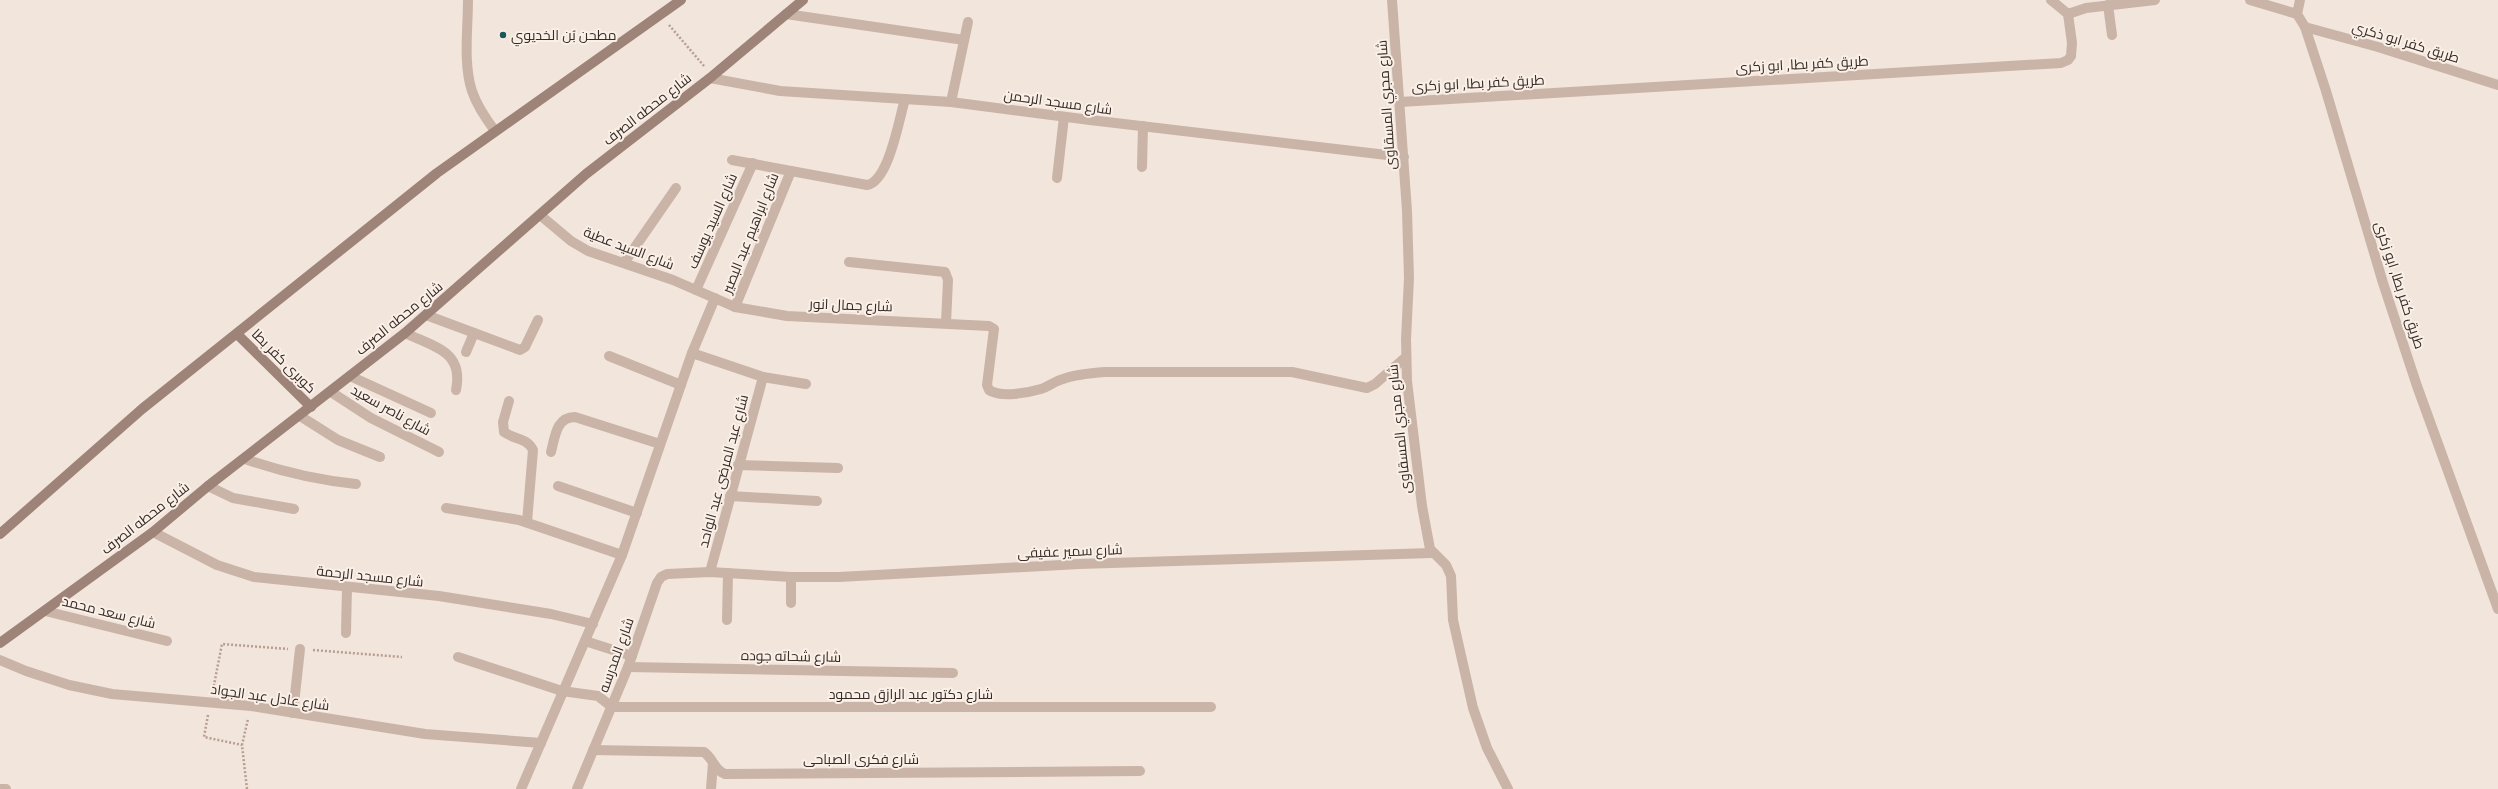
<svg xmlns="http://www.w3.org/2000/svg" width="2498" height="789" viewBox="0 0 2498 789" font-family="Ubuntu,Cairo,sans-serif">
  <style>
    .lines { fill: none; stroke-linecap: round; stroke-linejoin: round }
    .path { stroke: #b69e91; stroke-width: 2.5; stroke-dasharray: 2 2; stroke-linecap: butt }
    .street { stroke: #cab4a7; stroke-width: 10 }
    .secondary { stroke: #9e8378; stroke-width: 10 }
    .poi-dot { fill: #1d5857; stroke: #faf0e7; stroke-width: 1.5 }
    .labels { text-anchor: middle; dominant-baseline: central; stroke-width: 4; stroke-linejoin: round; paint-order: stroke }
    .poi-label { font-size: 14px; fill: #362b27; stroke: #faf0e7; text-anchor: start }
    .street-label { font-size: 14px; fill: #362b27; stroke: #faf0e7 }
  </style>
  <rect width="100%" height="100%" fill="#f2e5db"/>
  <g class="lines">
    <g class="path">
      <path d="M669 25 704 66"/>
      <path d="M313 650 402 657"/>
      <path d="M213 690 222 644 288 649"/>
      <path d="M208 715 204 737 242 745"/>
      <path d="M247 789 242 745 248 719"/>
    </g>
    <g class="street">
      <path d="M468 0C468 28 463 64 472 91 477 106 486 119 495 131"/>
      <path d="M1392 0 1407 211 1409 278 1406 339 1407 381 1422 506 1430 549 1446 565 1451 576 1453 620 1473 708 1487 748 1508 789"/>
      <path d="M2051 0 2068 14"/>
      <path d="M2250 0 2297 14 2305 27 2326 91 2383 283 2417 386 2498 609"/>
      <path d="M2108 5 2112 35"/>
      <path d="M786 14 964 40"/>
      <path d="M2297 14 2300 0"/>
      <path d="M2305 27 2378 47 2498 85"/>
      <path d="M710 78 780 91 951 102 1090 120 1404 157"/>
      <path d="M951 102 968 22"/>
      <path d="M1400 102 2061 63 2068 60 2071 56 2072 43 2068 14 2086 8 2155 0"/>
      <path d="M732 160 867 185C889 181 899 119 905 99"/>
      <path d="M1142 167 1143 126"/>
      <path d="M1057 178 1064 117"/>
      <path d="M540 215 571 241 588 251 673 280 735 307 787 316 989 326 994 329 987 385 989 390C1001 398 1027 393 1041 389 1048 387 1055 381 1063 379 1077 374 1092 373 1106 372H1292L1367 388 1375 384 1406 357"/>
      <path d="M849 262 945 272 948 280 946 323"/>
      <path d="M624 263 676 188"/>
      <path d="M696 290 753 163"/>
      <path d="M735 307 791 171"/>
      <path d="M426 315 520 350 525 347 538 320"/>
      <path d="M405 333C434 347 464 351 456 390"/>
      <path d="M466 352 474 333"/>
      <path d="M692 353 763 377 806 384"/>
      <path d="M609 356 681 385"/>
      <path d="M350 376 431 413"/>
      <path d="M331 392 371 418 439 452"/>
      <path d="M509 401 503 422 504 432C515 440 526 437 533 450L527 522"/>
      <path d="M300 416 338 440 380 457"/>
      <path d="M551 452C555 437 556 417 575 417L660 444"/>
      <path d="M245 459C282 472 317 480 356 484"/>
      <path d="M738 465 838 468"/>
      <path d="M208 486 233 498 294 509"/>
      <path d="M558 486 637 513"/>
      <path d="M730 496 817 501"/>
      <path d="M446 508 519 520 622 555"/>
      <path d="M153 532 217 565 254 577 439 596 551 614 593 624"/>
      <path d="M710 572 763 377"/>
      <path d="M791 603V577"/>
      <path d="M45 611 167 641"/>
      <path d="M727 620 728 573"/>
      <path d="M346 633 347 587"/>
      <path d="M585 641 632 656"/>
      <path d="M458 657 562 691 598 696 612 707H1211"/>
      <path d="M0 660 26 671 69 685 112 694 251 706 425 734 541 743"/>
      <path d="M628 667 953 673"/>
      <path d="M293 713 300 649"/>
      <path d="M593 750 704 752C713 758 714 770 725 774L1140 771"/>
      <path d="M0 789H6"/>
      <path d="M521 789 622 555 692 353 715 298"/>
      <path d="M577 789 628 667 657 583 661 577 667 574 710 572 791 577H839L1079 564 1432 553"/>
      <path d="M711 789 713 763"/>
    </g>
    <g class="secondary">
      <path d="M237 334 311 407"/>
      <path d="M0 534 142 409 437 173 681 0"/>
      <path d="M0 643 153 532 208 486 405 333 586 174 710 78 803 0"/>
    </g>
  </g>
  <circle class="poi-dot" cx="503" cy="35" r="4"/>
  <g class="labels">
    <g class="poi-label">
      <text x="511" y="35">مطحن بُن الخديوي</text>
    </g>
    <g class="street-label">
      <text transform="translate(2406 42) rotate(17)">طريق كفر ابو ذكري</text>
      <text transform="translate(1802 64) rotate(-3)">طريق كفر بطا, ابو زكرى</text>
      <text transform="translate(1478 83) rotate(-3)">طريق كفر بطا, ابو زكرى</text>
      <text transform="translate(1058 102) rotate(8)">شارع مسجد الرحمن</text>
      <text transform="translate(1386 105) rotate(-94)">شارع مجري المسقاوى</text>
      <text transform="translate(647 109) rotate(-38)">شارع محطه الصرف</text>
      <text transform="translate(712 221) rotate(-66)">شارع السيد يوسف</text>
      <text transform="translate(750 233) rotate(-68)">شارع ابراهيم عبد البصير</text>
      <text transform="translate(629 248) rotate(21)">شارع السيد عطية</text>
      <text transform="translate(2400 285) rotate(72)">طريق كفر بطا, ابو زكرى</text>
      <text transform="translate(851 305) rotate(2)">شارع جمال انور</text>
      <text transform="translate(399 318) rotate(-39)">شارع محطه الصرف</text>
      <text transform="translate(284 361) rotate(45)">كوبرى كفر بطا</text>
      <text transform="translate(391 410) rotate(29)">شارع ناصر سعيد</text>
      <text transform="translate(1399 429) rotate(-96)">شارع مجري المسقاوى</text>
      <text transform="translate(723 471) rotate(-75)">شارع عبد المرضى عبد الواحد</text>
      <text transform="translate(145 518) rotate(-38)">شارع محطه الصرف</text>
      <text transform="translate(1070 551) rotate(-2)">شارع سمير عفيفى</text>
      <text transform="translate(370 576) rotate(6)">شارع مسجد الرحمة</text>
      <text transform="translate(109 612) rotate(14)">شارع سعد محمد</text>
      <text transform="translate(616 655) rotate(-70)">شارع المدرسه</text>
      <text transform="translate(791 656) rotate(1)">شارع شحاته جوده</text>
      <text x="911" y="694">شارع دكتور عبد الرازق محمود</text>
      <text transform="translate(270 697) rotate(8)">شارع عادل عبد الجواد</text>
      <text x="861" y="759">شارع فكرى الصباحى</text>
    </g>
  </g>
</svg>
